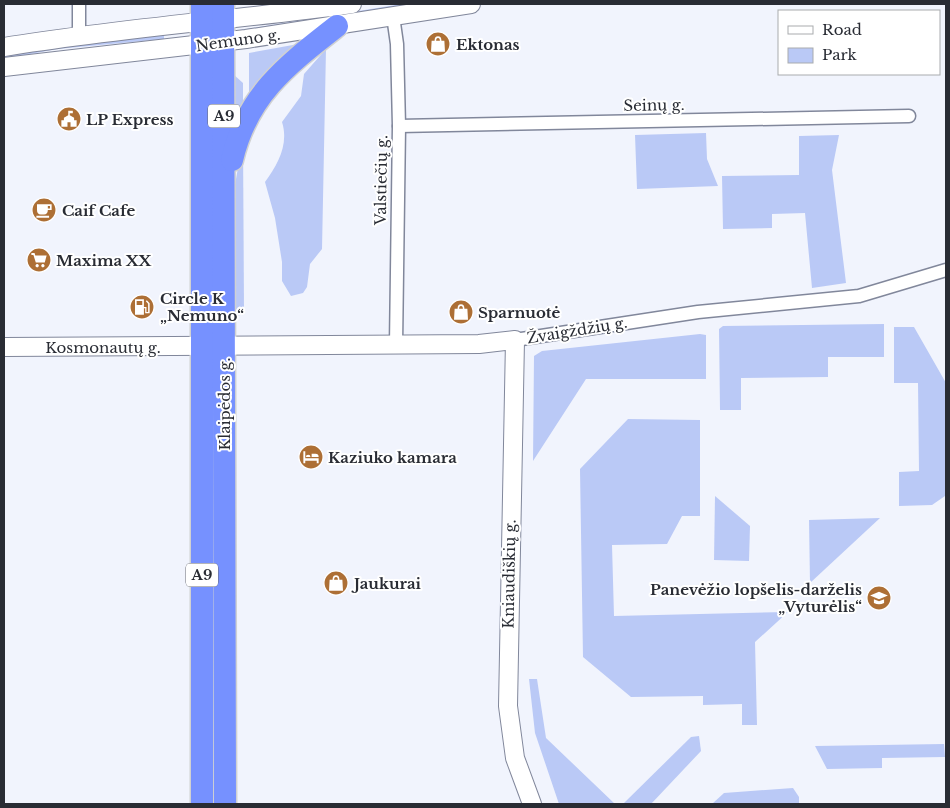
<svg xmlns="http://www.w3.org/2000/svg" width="950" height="808" viewBox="0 0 950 808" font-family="'Libre Baskerville',serif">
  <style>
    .green { fill: #bac9f6 }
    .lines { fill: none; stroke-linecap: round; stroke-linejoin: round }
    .street-casing { stroke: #81879b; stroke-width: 15 }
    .secondary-casing { stroke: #81879b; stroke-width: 20 }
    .highway-casing { stroke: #d0d1d2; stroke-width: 25 }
    .street { stroke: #fff; stroke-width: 12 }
    .secondary { stroke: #fff; stroke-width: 18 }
    .highway { stroke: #7691ff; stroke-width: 22 }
    .labels { text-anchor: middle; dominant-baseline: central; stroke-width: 4; stroke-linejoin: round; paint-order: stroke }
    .shield { fill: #fff; stroke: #696b71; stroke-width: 1 }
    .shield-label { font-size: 14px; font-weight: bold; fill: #292c34 }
    .street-label { font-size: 15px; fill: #292c34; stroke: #fff }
    .poi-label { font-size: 15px; font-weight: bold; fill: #292c34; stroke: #fff; text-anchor: start }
  </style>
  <rect width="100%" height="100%" fill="#f1f4fd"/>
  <g class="green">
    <path d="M402 4 403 8 239 34 240 30Z"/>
    <path d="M164 33V39L57 49 4 59V54Z"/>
    <path d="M304 43 249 102V53Z"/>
    <path d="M326 49 322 249 310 264 307 287 303 293 291 296 282 281V262L275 218 265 182C278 164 289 144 282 122L301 96 304 74Z"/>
    <path d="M233 74 243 83V109L232 131Z"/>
    <path d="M706 133 707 159 718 186 637 189 635 135Z"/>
    <path d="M839 135 832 170 846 283 812 288 805 213 772 214V228L723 229 722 176 799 175V136Z"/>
    <path d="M243 140 244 308 242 313 236 318 234 317V190Z"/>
    <path d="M884 324V357H828V377L741 378V410H720L719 329 723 326Z"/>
    <path d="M894 327H914L946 383 945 496 932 505 899 506V472L919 471 918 383H894Z"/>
    <path d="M700 334 706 335V379H586L533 461 534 356 542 351Z"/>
    <path d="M628 419 700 420V516H682L667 544 612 545 614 616 788 612 755 642 757 725H742V704L703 705V696L631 697 583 657 580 469Z"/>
    <path d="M715 496 750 526 749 561 714 560Z"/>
    <path d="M880 518 810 583 809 520Z"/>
    <path d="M529 679H537L546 738 615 804H559L535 733Z"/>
    <path d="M699 736 701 751 651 804H623L691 737Z"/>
    <path d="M944 744 945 757 882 758V768L827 769 815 746Z"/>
    <path d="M793 788 799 797V804H712L724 793Z"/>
  </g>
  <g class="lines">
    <defs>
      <g id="street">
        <path d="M393 16 397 44 399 126 396 345"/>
        <path d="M79 34V4"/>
        <path d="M399 126 909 116"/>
        <path d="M515 340 698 312 859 296 946 270"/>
      </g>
      <g id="secondary">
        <path d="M4 47C119 28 236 20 352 4"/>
        <path d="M4 67 246 39 471 4"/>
        <path d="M4 347 479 344 515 340 508 706 515 758 532 804"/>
      </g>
      <g id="highway">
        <path d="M202 4V804"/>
        <path d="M223 4 225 804"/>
        <path d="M232 160C247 95 287 65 337 26"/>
      </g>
    </defs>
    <use href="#street" class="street-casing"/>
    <use href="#secondary" class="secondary-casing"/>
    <use href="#highway" class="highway-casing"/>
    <use href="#street" class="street"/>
    <use href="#secondary" class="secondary"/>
    <use href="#highway" class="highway"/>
  </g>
  <defs>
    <symbol id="shop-disc" viewBox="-11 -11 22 22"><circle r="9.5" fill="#ad6f35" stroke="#fff"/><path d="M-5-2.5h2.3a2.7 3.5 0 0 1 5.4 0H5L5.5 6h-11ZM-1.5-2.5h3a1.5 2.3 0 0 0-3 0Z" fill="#fff"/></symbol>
    <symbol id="civic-disc" viewBox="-11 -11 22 22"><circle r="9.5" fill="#ad6f35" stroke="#fff"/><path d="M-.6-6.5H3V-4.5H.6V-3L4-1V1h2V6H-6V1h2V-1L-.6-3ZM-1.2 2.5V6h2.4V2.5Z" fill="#fff"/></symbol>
    <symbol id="cafe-disc" viewBox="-11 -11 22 22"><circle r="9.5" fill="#ad6f35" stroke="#fff"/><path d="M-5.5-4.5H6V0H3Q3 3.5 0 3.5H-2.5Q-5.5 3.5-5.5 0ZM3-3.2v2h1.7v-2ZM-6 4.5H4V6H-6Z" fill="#fff"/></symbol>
    <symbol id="supermarket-disc" viewBox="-11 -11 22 22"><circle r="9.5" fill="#ad6f35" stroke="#fff"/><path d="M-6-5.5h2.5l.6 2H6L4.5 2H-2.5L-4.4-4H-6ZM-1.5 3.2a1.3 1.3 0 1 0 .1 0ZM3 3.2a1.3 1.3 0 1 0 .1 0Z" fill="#fff"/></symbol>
    <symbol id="fuel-disc" viewBox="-11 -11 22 22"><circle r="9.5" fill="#ad6f35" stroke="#fff"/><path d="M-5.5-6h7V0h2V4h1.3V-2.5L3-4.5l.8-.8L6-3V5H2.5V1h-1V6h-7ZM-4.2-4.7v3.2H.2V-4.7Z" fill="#fff"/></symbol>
    <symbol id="hotel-disc" viewBox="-11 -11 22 22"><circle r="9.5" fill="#ad6f35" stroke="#fff"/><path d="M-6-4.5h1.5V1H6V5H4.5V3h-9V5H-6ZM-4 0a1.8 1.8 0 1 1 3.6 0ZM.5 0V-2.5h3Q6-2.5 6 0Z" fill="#fff"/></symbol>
    <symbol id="school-disc" viewBox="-11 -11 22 22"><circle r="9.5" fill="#ad6f35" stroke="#fff"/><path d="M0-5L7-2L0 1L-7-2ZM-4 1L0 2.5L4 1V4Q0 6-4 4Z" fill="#fff"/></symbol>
  </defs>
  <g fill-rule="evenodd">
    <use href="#shop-disc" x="424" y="30" width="28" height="28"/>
    <use href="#civic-disc" x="55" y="105" width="28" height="28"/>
    <use href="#cafe-disc" x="30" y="196" width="28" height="28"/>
    <use href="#supermarket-disc" x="25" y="246" width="28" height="28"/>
    <use href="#fuel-disc" x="128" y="293" width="28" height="28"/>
    <use href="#shop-disc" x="447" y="298" width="28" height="28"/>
    <use href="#hotel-disc" x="297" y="443" width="28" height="28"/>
    <use href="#shop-disc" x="322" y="569" width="28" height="28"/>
    <use href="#school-disc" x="865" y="584" width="28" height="28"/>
  </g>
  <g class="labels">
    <g class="shield">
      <rect x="208" y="104.5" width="32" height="23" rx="4"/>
      <rect x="186" y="563.5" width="32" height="23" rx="4"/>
    </g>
    <g class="shield-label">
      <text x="224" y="116">A9</text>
      <text x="202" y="575">A9</text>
    </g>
    <g class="street-label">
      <text transform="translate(238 40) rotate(-8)">Nemuno g.</text>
      <text transform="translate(654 105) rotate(-1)">Seinų g.</text>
      <text transform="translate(381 180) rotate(-89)">Valstiečių g.</text>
      <text transform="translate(577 330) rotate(-9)">Žvaigždžių g.</text>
      <text x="103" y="347">Kosmonautų g.</text>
      <text transform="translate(224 404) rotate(-90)">Klaipėdos g.</text>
      <text transform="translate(509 574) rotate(-89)">Kniaudiškių g.</text>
    </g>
    <g class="poi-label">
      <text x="456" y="44">Ektonas</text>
      <text x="86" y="119">LP Express</text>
      <text x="62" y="210">Caif Cafe</text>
      <text x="56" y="260">Maxima XX</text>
      <text x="160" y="298">Circle K<tspan x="160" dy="17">„Nemuno“</tspan></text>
      <text x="478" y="312">Sparnuotė</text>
      <text x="328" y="457">Kaziuko kamara</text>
      <text x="354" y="583">Jaukurai</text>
      <text x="862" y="589" text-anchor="end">Panevėžio lopšelis-darželis<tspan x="862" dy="17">„Vyturėlis“</tspan></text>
    </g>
  </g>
  <rect width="950" height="808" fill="none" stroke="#292c34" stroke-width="10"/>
  <rect x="778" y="10" width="162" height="65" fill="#ffffff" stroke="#a9abae"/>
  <rect x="788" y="26" width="25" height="8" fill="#ffffff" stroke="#a9abae"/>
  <text x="822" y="35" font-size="15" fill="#292c34">Road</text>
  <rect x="788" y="48" width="25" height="15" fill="#bac9f6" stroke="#a9abae"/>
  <text x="822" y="60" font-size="15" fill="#292c34">Park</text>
</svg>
